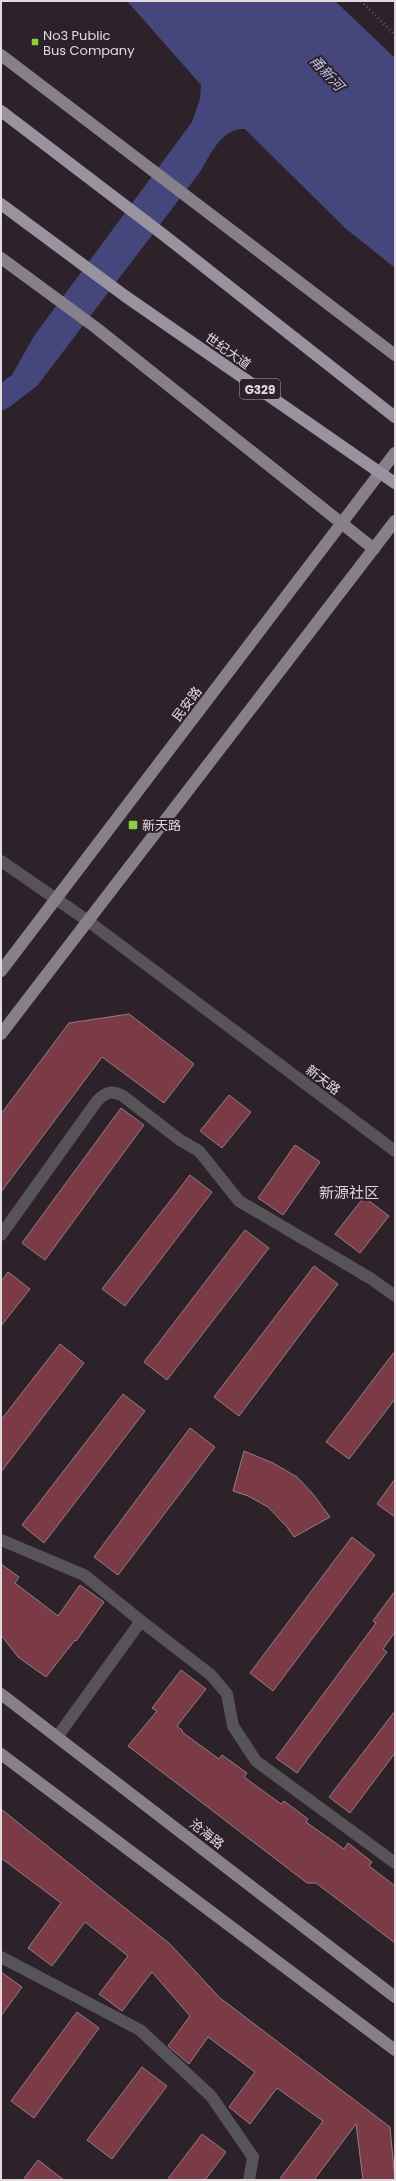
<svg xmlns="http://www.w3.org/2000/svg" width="396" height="2181" viewBox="0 0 396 2181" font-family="Poppins,'Noto Sans SC',sans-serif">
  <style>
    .water { fill: #45467c }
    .building { fill: #7b3b46; stroke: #907e80 }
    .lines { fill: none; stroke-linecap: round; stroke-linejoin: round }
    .path { stroke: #685e64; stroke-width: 2.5; stroke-dasharray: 1 3; stroke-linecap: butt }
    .minor { stroke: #565359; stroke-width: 12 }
    .major { stroke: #87808b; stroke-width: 12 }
    .highway { stroke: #99929f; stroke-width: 12 }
    .poi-dot { fill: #8ece43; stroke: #2d2229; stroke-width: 1.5 }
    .labels { text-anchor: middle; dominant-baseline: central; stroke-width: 4; stroke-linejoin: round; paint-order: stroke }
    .shield { fill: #2d2229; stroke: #aca4a9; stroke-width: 1 }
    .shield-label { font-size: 12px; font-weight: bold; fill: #e3dbe0 }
    .poi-label { font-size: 13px; fill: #e3dbe0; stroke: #2d2229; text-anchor: start }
    .street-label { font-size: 13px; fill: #e3dbe0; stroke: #2d2229 }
    .water-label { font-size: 14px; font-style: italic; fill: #bbbef2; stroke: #2d2229 }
    .quarter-label { font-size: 15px; fill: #e1d2db; stroke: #2d2229 }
  </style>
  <rect width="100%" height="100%" fill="#2d2229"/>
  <path class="water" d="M127 1H335L395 58V268L345 228 245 129C221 128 211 154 200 172L37 386 8 408 1 411V383L12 375 34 336 192 122 200 99 201 85Z"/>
  <g class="building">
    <path d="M129 1014 194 1064 164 1103 102 1057 1 1192V1114L69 1023Z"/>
    <path d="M229 1095 251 1112 222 1148 200 1131Z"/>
    <path d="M121 1108 144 1125 45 1260 22 1243Z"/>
    <path d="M295 1145 320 1162 283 1215 258 1198Z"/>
    <path d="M190 1175 212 1192 125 1306 102 1289Z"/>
    <path d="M364 1197 389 1216 360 1253 335 1234Z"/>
    <path d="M245 1230 269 1248 167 1380 144 1362Z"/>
    <path d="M314 1266 338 1284 239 1416 214 1397Z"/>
    <path d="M8 1272 30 1289 1 1326V1282Z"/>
    <path d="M60 1344 84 1363 1 1472V1420Z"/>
    <path d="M395 1351V1399L349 1459 326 1442Z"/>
    <path d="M123 1394 145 1411 44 1543 22 1525Z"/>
    <path d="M190 1428 215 1447 118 1575 94 1557Z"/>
    <path d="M244 1451 273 1463 297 1477 313 1494 330 1517 294 1537 287 1527 268 1507 248 1496 233 1491Z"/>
    <path d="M395 1479V1517L377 1504Z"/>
    <path d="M352 1537 375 1555 273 1691 250 1673Z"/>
    <path d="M1 1564 19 1577 15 1583 58 1616 80 1585 104 1602 76 1641 75 1640 46 1677 18 1657 1 1635Z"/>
    <path d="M395 1591V1632L383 1649 387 1652 297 1773 276 1758 376 1623 373 1621Z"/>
    <path d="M181 1670 206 1689 177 1726 183 1731 182 1732 219 1759 222 1755 247 1773 244 1777 281 1804 284 1801 308 1819 306 1822 344 1849 348 1843 372 1862 369 1866 395 1886V1943L316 1883H307L128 1746 157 1711 152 1708Z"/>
    <path d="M395 1711V1753L350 1813 329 1797Z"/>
    <path d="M1 1809 170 1944 220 1998 390 2127 395 2180H363L356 2124 314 2180H279L323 2121 277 2088 250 2124 229 2107 255 2072 208 2037 189 2064 168 2046 190 2016 152 1972 122 2011 99 1994 128 1956 85 1922 52 1966 28 1948 61 1903 1 1858Z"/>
    <path d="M1 1972 22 1987 1 2016Z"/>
    <path d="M77 2012 99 2028 34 2118 11 2101Z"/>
    <path d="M142 2067 167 2086 112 2159 87 2140Z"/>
    <path d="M202 2134 226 2152 205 2180H167Z"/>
    <path d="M38 2160 64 2180H23Z"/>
  </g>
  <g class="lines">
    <path class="path" d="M361 1 395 35"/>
    <g class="minor">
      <path d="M1 861 88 921 395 1151"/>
      <path d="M1 1235 97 1101C106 1092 111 1090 123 1096L180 1140 199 1151 239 1201 370 1278 395 1296"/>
      <path d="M1 1540 84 1575 141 1621 211 1675 227 1694 233 1726 256 1761 395 1863"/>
      <path d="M57 1737 141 1621"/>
      <path d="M1 1957 140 2030 211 2096 253 2157 249 2180"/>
    </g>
    <g class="major">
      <path d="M1 55 395 355"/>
      <path d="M1 258 95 327 374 549"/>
      <path d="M1 971 395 453"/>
      <path d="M1 1034 395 521"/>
      <path d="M1 1694 395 1997"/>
      <path d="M1 1754 395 2050"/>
    </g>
    <g class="highway">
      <path d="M1 111 165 236 395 417"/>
      <path d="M1 204 125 296 395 483"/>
    </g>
  </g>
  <g class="poi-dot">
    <rect x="31" y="38" width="8" height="8" rx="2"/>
    <rect x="128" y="820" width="10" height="10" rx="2"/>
  </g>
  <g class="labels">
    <rect class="shield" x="240" y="379" width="40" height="20" rx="3"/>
    <g class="shield-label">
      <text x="260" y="389">G329</text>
    </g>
    <g class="poi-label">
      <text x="43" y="35">No3 Public<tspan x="43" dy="15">Bus Company</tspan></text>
      <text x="142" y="825">新天路</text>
    </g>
    <g class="street-label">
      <text transform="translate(228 351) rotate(35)">世纪大道</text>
      <text transform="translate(187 704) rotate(-53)">民安路</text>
      <text transform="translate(323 1080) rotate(37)">新天路</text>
      <text transform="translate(207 1834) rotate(38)">沧海路</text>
    </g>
    <g class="water-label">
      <text transform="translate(327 73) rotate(47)">甬新河</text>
    </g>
    <g class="quarter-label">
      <text x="349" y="1192">新源社区</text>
    </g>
  </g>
  <rect width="396" height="2181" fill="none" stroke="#e3dbe0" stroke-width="4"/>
</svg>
